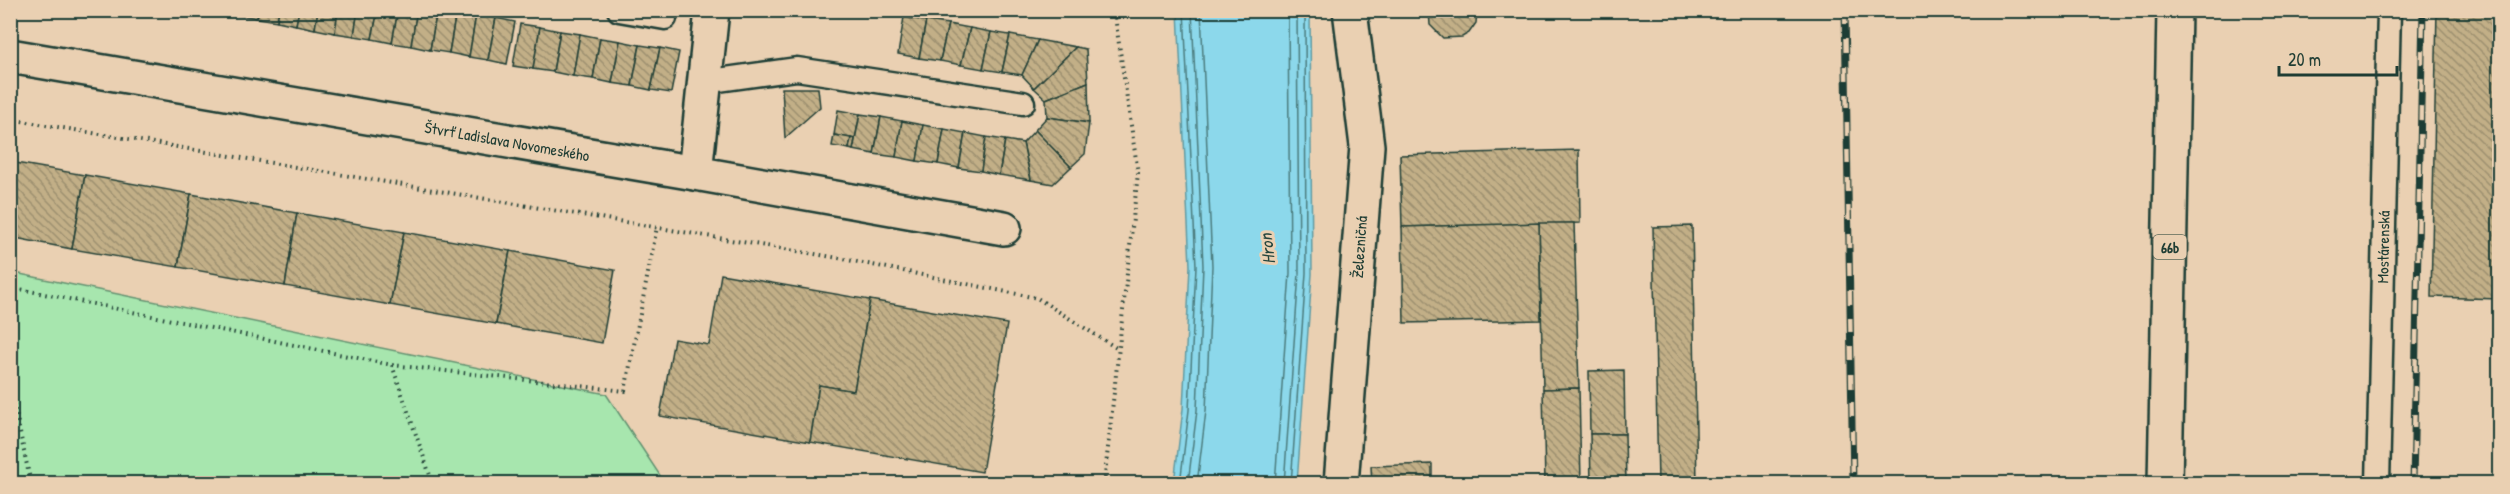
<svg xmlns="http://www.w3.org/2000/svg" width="2510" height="494" viewBox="0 0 2510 494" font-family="'Patrick Hand',sans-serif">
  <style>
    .green { fill: #a7e6ae; stroke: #639271; stroke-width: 1.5 }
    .water { fill: #8cd8eb; stroke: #609aa2; stroke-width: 1.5 }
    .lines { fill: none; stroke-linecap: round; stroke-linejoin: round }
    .shore { stroke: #4b7b7d; stroke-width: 1.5 }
    .building { fill: url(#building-back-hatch); stroke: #1f3d34; stroke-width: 1.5 }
    .service-casing { stroke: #1f3d34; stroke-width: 27 }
    .minor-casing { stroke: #1f3d34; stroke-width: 38 }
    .primary-casing { stroke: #1f3d34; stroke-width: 38 }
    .path { stroke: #1f3d34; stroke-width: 4; stroke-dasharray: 1.5 4.5; stroke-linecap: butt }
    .service { stroke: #ead0b2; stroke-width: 22 }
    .minor { stroke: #ead0b2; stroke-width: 33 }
    .primary { stroke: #ead0b2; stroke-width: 33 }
    .rail-casing { stroke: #1f3d34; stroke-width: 7 }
    .rail { stroke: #ead0b2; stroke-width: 4.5; stroke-dasharray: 14; stroke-linecap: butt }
    .labels { text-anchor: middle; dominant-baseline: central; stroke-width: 6; stroke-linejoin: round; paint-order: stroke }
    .shield { fill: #ead0b2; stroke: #5c695a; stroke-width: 1.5 }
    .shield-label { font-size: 15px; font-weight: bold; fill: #1f3d34 }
    .street-label { font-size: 16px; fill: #1f3d34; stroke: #ead0b2 }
    .water-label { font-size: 18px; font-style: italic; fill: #24453d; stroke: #ead0b2 }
  </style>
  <defs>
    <pattern id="building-back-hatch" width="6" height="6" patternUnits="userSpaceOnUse" patternTransform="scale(1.5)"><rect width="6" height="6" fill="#c2af87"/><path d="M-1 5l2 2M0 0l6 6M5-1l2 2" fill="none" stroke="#9d906f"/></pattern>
  </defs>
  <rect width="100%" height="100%" fill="#ead0b2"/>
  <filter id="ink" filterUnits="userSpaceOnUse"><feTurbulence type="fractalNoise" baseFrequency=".0167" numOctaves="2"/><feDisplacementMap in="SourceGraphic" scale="12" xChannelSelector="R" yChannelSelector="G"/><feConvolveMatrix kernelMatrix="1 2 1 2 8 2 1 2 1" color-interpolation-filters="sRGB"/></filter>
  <g filter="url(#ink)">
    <path class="green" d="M10 272 606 394 665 483H11Z"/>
    <path class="water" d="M1178 11H1310L1312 274 1297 483H1174L1183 409 1190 266Z"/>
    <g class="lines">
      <g class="shore">
        <path d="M1180 484 1189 410 1196 266 1184 10"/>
        <path d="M1188 484 1197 410 1203 266 1192 10"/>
        <path d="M1197 484 1206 411 1212 266 1201 10"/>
        <path d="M1275 484 1290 273 1288 10"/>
        <path d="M1284 484 1299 273 1297 10"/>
        <path d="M1291 484 1306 273 1305 10"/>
      </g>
    </g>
    <g class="building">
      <path d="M220 10H239L238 15Z"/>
      <path d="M239 10H259L257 18 238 15Z"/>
      <path d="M259 10H279L277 21 257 18Z"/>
      <path d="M279 10H299L296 25 277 21Z"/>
      <path d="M299 10H318L315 29 296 25Z"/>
      <path d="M318 10H338L335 33 315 29Z"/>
      <path d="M338 10H358L354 36 335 33Z"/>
      <path d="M358 10H378L372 39 354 36Z"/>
      <path d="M378 10H398L392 43 372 39Z"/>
      <path d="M398 10H417L411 46 392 43Z"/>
      <path d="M417 10H437L430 50 411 46Z"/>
      <path d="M437 10 456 12 449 53 430 50Z"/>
      <path d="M1429 10H1477L1476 23 1469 33 1462 37 1443 38 1430 25Z"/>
      <path d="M2437 10H2500V299L2431 297Z"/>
      <path d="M456 12 476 15 469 57 449 53Z"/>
      <path d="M476 15 496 18 488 60 469 57Z"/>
      <path d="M904 17 926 21 919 58 898 54Z"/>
      <path d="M496 18 515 22 507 64 488 60Z"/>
      <path d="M926 21 948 24 940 61 919 58Z"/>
      <path d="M520 24 540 27 533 69 513 66Z"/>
      <path d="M948 24 970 28 961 65 940 61Z"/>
      <path d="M540 27 560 31 553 72 533 69Z"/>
      <path d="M970 28 991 32 983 69 961 65Z"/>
      <path d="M560 31 580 34 573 76 553 72Z"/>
      <path d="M991 32 1010 35 1002 72 983 69Z"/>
      <path d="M580 34 600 38 593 79 573 76Z"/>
      <path d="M1010 35 1038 40 1022 75 1002 72Z"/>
      <path d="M600 38 620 41 612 83 593 79Z"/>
      <path d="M1038 40 1076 47 1034 88 1022 75Z"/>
      <path d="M620 41 640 45 632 86 612 83Z"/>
      <path d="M640 45 660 48 651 90 632 86Z"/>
      <path d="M1076 47 1086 49 1088 82 1046 99 1034 88Z"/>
      <path d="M660 48 679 52 671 93 651 90Z"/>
      <path d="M1088 82 1089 123 1047 117 1046 99Z"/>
      <path d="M782 88H818L820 107 785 138Z"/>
      <path d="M838 110 860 114 855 139 834 135Z"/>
      <path d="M860 114 881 117 874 154 853 150Z"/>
      <path d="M881 117 902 121 896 157 874 154Z"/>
      <path d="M1047 117 1089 123 1085 154 1071 167 1035 130Z"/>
      <path d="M902 121 923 125 917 161 896 157Z"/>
      <path d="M923 125 944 129 938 164 917 161Z"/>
      <path d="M944 129 965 133 959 168 938 164Z"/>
      <path d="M1035 130 1071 167 1053 184 1031 180 1023 143Z"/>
      <path d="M965 133 986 137 981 171 959 168Z"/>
      <path d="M834 135 851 138 849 149 832 146Z"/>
      <path d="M986 137 1005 140 999 175 981 171Z"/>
      <path d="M851 138 855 139 853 150 849 149Z"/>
      <path d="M1005 140 1023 143 1031 180 999 175Z"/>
      <path d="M1579 150 1580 223 1402 227 1400 155Z"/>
      <path d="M10 162 85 175 72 249 10 237Z"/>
      <path d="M85 175 191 194 178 267 72 249Z"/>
      <path d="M191 194 297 213 285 286 178 267Z"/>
      <path d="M297 213 404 232 390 305 285 286Z"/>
      <path d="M1539 223H1574L1579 388 1543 389Z"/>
      <path d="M1539 223 1541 320 1404 323 1402 227Z"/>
      <path d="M1692 226 1697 484H1658L1653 227Z"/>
      <path d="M404 232 510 251 496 324 390 305Z"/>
      <path d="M510 251 615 270 602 343 496 324Z"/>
      <path d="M721 274 870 300 854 391 819 385 810 442 660 416 674 339 709 345Z"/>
      <path d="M870 300 1007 324 982 472 810 442 819 385 854 391Z"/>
      <path d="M1624 370 1625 434H1590L1589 371Z"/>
      <path d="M1579 388 1581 484H1545L1543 389Z"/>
      <path d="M1590 434H1625L1626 484H1591Z"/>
      <path d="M1432 464V484H1372L1371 466Z"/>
    </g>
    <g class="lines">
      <defs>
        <g id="service">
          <path d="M619 10 665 18"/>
          <path d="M704 82 797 69 1023 103"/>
          <path d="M2378 484 2389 10"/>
        </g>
        <g id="minor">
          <path d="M10 56 695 173 1004 228"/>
          <path d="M695 173 712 10"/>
          <path d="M1341 484 1367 146 1350 10"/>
        </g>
        <path id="primary" d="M2165 484 2174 10"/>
      </defs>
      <use href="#service" class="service-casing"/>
      <use href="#minor" class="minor-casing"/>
      <use href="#primary" class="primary-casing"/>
      <g class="path">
        <path d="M10 119 838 258 1037 298 1118 349"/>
        <path d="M10 287 392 365 625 391 657 227"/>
        <path d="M392 365 433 484"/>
        <path d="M10 386 31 484"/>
        <path d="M1104 484 1138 173 1114 10"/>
      </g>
      <use href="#service" class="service"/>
      <use href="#minor" class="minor"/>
      <use href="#primary" class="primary"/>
      <defs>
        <g id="rail">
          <path d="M1845 10 1853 484"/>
          <path d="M2413 484 2423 10"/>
        </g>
      </defs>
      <use href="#rail" class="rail-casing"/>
      <use href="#rail" class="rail"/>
    </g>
  </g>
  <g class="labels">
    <rect class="shield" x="2153.5" y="235" width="33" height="24" rx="4.5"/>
    <g class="shield-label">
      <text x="2170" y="247">66b</text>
    </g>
    <g class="street-label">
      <text transform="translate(507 141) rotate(10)">Štvrť Ladislava Novomeského</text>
      <text transform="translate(1359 247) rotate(-86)">Železničná</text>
      <text transform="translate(2383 247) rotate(-89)">Mostárenská</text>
    </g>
    <g class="water-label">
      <text transform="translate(1267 249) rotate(-97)">Hron</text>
    </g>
  </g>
  <rect width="2510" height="494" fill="none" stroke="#ead0b2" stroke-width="36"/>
  <rect x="18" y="18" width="2474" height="458" fill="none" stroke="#1f3d34" stroke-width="2" filter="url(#ink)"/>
  <path d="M2279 66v9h118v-9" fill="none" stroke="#1f3d34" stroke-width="3"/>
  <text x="2288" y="66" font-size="18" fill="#1f3d34" stroke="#ead0b2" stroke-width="4.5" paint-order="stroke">20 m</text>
</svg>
